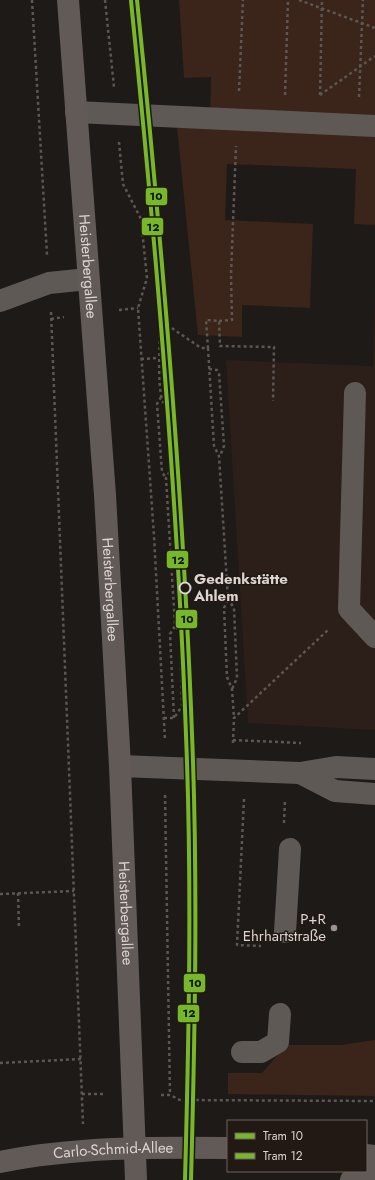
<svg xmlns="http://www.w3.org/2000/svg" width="375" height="1180" viewBox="0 0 375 1180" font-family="Jost,sans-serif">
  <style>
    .built { fill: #2c1e18 }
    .green { fill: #3b2419 }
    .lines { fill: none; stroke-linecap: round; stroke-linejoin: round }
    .path { stroke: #5c5654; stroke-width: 2.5; stroke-dasharray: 3 3; stroke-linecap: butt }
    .minor { stroke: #5f5956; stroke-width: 22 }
    .major { stroke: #625a56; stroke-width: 22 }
    .tram-1-casing { stroke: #221914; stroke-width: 7 }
    .tram-2-casing { stroke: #221914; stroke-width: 7 }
    .tram-1 { stroke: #76b82a; stroke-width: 4 }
    .tram-2 { stroke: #76b82a; stroke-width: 4 }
    .stop-dot { fill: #221914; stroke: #dbd4d1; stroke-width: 2 }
    .poi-dot { fill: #999390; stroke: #221914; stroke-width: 1.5 }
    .labels { text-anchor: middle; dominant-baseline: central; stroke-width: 3; stroke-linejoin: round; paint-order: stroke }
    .street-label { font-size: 15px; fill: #dbd4d1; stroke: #221914 }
    .stop-label { font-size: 15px; font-weight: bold; fill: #dbd4d1; stroke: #221914; text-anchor: start }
    .poi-label { font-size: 15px; fill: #dbd4d1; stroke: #221914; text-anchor: end }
    .line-badge { stroke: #221914; stroke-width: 1.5 }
    .pale-badge-label { font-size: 11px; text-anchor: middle; font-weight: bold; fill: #111 }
  </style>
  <rect width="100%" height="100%" fill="#1e1a18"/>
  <path class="built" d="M375 282V730L248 723 226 360 373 366Z"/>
  <g class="green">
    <path d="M179 0H375V225L354 224 356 169 227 164 225 220 313 224 310 308 242 305V337L198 335 177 127 210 128 211 77 184 78Z"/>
    <path d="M375 1040V1096L228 1094V1073H262L286 1045H341Z"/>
  </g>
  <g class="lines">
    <g class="path">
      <path d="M32 0 47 255"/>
      <path d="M105 0 114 87"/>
      <path d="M299 0 375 28"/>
      <path d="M239 91 243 0"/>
      <path d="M285 95 288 0"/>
      <path d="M320 95 322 0"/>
      <path d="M320 95 375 56"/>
      <path d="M359 97 363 0"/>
      <path d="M119 142 123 184 141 219 147 278 138 308 154 536 165 740"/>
      <path d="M119 310 138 308"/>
      <path d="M51 312 83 1124"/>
      <path d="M51 319 64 317"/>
      <path d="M219 321 232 320 231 275 236 146"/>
      <path d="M208 348 214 446 219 456 228 599 234 608 237 678 232 689"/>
      <path d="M141 359 158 358"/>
      <path d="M209 369 217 370 219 373 224 446 220 456"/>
      <path d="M161 397 157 404 162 472 166 478"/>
      <path d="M228 600 224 608 227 677 232 689 234 718"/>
      <path d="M164 718H174L182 706 180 634 175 625 166 478 170 471 166 412C166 405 162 401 161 395 157 370 161 347 159 323L163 322 201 348H208L206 320 219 321 220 346 274 347 273 401"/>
      <path d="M174 718 170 634 175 626"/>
      <path d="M233 740 301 743"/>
      <path d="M233 743 234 718 329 629"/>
      <path d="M165 795 170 1095"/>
      <path d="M244 799 237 945 261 946"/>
      <path d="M284 823 285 800"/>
      <path d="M18 893 19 927"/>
      <path d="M0 894 74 891"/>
      <path d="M0 1063 81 1059"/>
      <path d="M82 1094H106"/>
      <path d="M161 1095H170L180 1100 375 1101"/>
    </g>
    <g class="minor">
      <path d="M76 112 375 126"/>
      <path d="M0 301 49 283 88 279"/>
      <path d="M355 393 349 609 375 637"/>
      <path d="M120 766 300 773 336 767 375 769"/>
      <path d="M300 773 335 791 375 794"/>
      <path d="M285 932 290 849"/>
      <path d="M242 1052H261L278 1042 280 1014"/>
    </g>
    <g class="major">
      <path id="s1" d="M68 0 105 495 120 766 136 1180"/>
      <path d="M366 1155 375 1156"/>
      <path id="s2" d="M0 1162C73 1147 153 1147 228 1148"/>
      <path d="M351 1180 375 1175"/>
    </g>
    <defs>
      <path id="tram-1" d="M137 0C162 244 183 489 192 734 198 883 195 1031 191 1180"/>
      <path id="tram-2" d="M131 1C156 245 177 489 186 735 192 883 189 1031 185 1180"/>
    </defs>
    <use href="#tram-1" class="tram-1-casing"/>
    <use href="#tram-2" class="tram-2-casing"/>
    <use href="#tram-1" class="tram-1"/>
    <use href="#tram-2" class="tram-2"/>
  </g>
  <circle class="stop-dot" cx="185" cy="588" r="5.5"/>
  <circle class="poi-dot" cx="334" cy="928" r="4"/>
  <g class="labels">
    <g class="street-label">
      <text stroke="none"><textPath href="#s1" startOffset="267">Heisterbergallee</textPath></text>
      <text stroke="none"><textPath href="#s1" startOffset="591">Heisterbergallee</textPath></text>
      <text stroke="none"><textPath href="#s1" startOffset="915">Heisterbergallee</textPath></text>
      <text stroke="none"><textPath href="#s2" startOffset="114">Carlo-Schmid-Allee</textPath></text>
    </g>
    <g class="stop-label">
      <text x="194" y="579">Gedenkstätte<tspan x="194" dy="17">Ahlem</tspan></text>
    </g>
    <g class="poi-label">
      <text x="326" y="919">P+R<tspan x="326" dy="17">Ehrhartstraße</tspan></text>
    </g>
  </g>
  <g class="line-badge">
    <rect x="145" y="187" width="23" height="19" rx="4" fill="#76b82a"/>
    <rect x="141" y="217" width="23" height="19" rx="4" fill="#76b82a"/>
    <rect x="166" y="550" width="23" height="19" rx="4" fill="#76b82a"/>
    <rect x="175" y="609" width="23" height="20" rx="4" fill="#76b82a"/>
    <rect x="183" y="973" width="23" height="20" rx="4" fill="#76b82a"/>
    <rect x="177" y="1004" width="23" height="19" rx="4" fill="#76b82a"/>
  </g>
  <g class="pale-badge-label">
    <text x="156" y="200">10</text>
    <text x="153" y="231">12</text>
    <text x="178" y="564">12</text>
    <text x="187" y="623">10</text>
    <text x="195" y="987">10</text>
    <text x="189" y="1017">12</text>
  </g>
  <rect x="227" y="1120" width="140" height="52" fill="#221914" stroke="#6c6460"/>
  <rect x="235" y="1133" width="20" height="6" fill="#76b82a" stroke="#6c6460"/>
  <text x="263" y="1140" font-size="12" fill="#dbd4d1">Tram 10</text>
  <rect x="235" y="1153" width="20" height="6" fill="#76b82a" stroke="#6c6460"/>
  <text x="263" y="1160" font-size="12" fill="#dbd4d1">Tram 12</text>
</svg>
